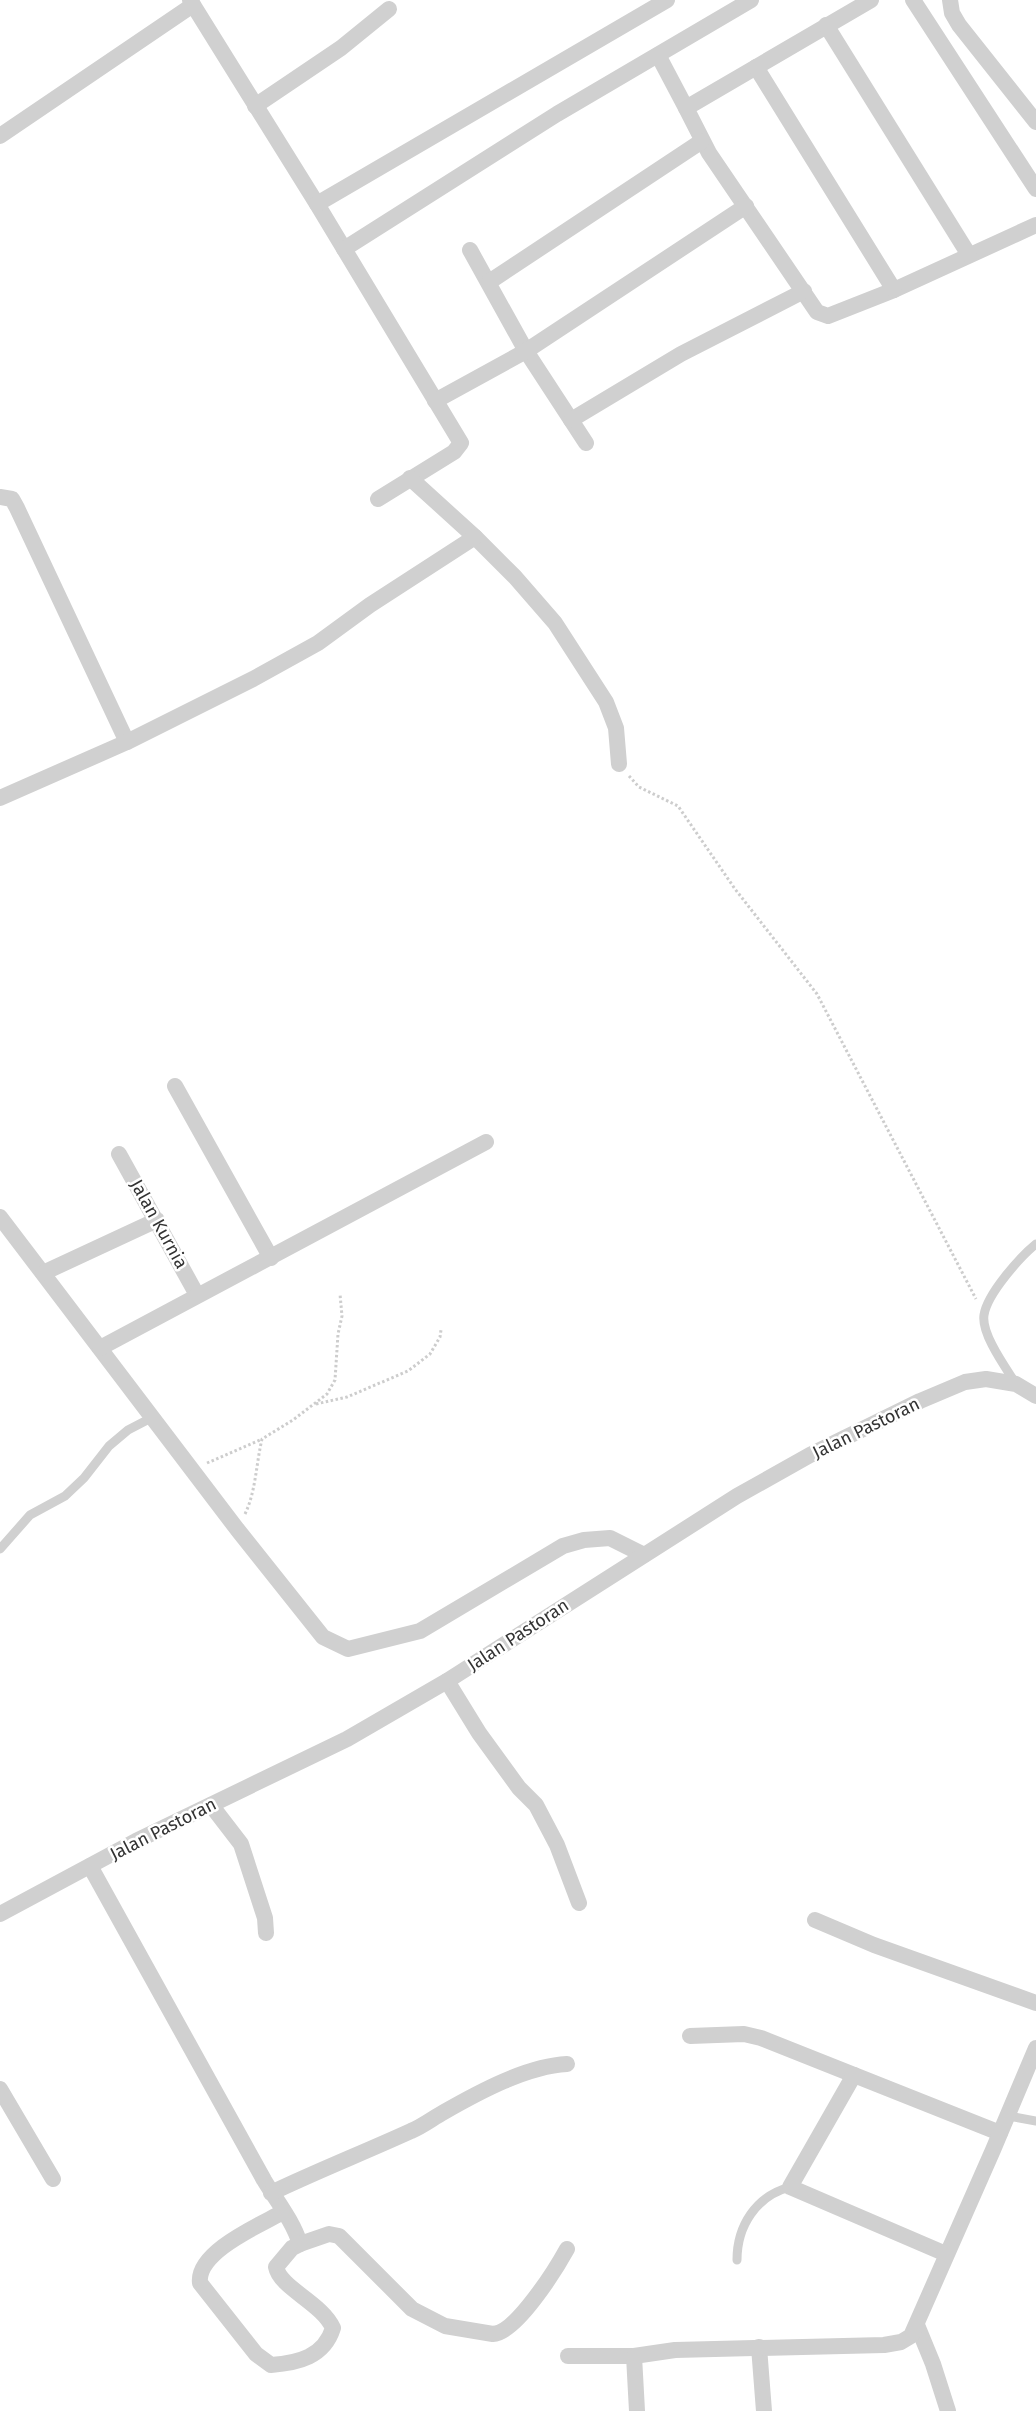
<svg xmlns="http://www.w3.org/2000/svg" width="1036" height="2411" viewBox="0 0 1036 2411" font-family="'Fira Sans',sans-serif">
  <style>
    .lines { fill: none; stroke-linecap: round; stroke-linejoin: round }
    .path { stroke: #cdcdcd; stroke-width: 3; stroke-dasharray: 2.5 2.5; stroke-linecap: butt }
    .lane { stroke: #d0d0d0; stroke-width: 9 }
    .street { stroke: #d0d0d0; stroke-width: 16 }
    .labels { text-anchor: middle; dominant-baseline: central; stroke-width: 5; stroke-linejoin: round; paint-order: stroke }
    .street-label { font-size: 18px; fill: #333; stroke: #fff }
  </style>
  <rect width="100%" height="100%" fill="#fff"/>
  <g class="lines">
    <g class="path">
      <path d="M629 776 639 787 678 806 735 889 817 994 976 1299"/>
      <path d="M316 1404 347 1397 408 1371 430 1354 440 1337 441 1330"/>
      <path d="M207 1463 262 1439"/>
      <path d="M245 1514C256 1491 256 1464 262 1439L293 1420 327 1394 335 1380 338 1334 342 1316 340 1294"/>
    </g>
    <g class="lane">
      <path d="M1016 1384C1006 1368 981 1334 984 1315 987 1294 1020 1257 1036 1244"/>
      <path d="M0 1549 30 1515 65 1496 84 1478 109 1446 128 1430 153 1417"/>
      <path d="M1008 2116 1036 2121"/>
      <path d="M737 2260C737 2226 756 2196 790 2187"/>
    </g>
    <g class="street">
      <path d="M190 0 317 204 461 443 454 452 378 499"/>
      <path d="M871 0 686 108 709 153 817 312 828 316 894 290 1036 225"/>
      <path d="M913 0 1036 189"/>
      <path d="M950 0 952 13 959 25 1036 122"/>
      <path d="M826 25 969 255"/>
      <path d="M658 55 686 108"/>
      <path d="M756 67 894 290"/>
      <path d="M255 106 341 48 389 9"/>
      <path d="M0 136 193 5"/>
      <path d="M317 204 667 0"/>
      <path d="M344 249 557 114 751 0"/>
      <path d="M470 250 526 351 586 443"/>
      <path d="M489 282 702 141"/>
      <path d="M435 401 526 351 746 206"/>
      <path d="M571 420 681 354 804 291"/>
      <path d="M410 478 475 537 515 577 555 623 606 702 616 728 619 764"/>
      <path d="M0 497 12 499 17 508 127 742"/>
      <path d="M0 798 127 742 253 679 318 643 370 605 475 537"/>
      <path d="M175 1086 271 1258"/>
      <path d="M119 1154 197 1295"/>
      <path d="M0 1217 237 1529 323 1637 348 1649 420 1631 563 1546 584 1540 610 1538 644 1555"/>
      <path d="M43 1273 157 1220"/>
      <path d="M100 1348 486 1142"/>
      <path d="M447 1681 479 1733 519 1788 536 1805 557 1845 579 1903"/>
      <path d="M211 1805 241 1844 265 1918 266 1933"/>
      <path d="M90 1866 264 2180C276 2200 293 2221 300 2244L292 2248 276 2267C280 2288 322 2303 333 2328 324 2357 298 2363 271 2365L256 2354 200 2283C196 2252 260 2225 283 2212"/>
      <path d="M0 1914 136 1841 347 1739 447 1681 737 1496 810 1455 920 1401 965 1382 986 1379 1016 1384 1036 1396"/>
      <path d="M815 1920 874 1945 1036 2003"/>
      <path d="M690 2036 744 2034 761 2038 1000 2133"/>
      <path d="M854 2075 790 2187 946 2254"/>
      <path d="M0 2089 53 2179"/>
      <path d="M271 2193C317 2171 365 2152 411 2131 423 2126 433 2118 444 2112 479 2092 527 2066 567 2064"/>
      <path d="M300 2244 329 2234 339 2236 412 2309 445 2326 493 2334C516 2333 556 2269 567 2249"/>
      <path d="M917 2325 933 2364 948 2411"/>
      <path d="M759 2347 764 2411"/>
      <path d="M568 2356H634"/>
      <path d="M637 2411 634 2356 675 2350 884 2345 901 2342 911 2336 993 2150 1036 2048"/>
    </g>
  </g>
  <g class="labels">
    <g class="street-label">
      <text transform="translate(159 1224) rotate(61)">Jalan Kurnia</text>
      <text transform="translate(866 1428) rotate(-26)">Jalan Pastoran</text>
      <text transform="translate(518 1635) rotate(-33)">Jalan Pastoran</text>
      <text transform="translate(163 1829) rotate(-27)">Jalan Pastoran</text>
    </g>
  </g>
</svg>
